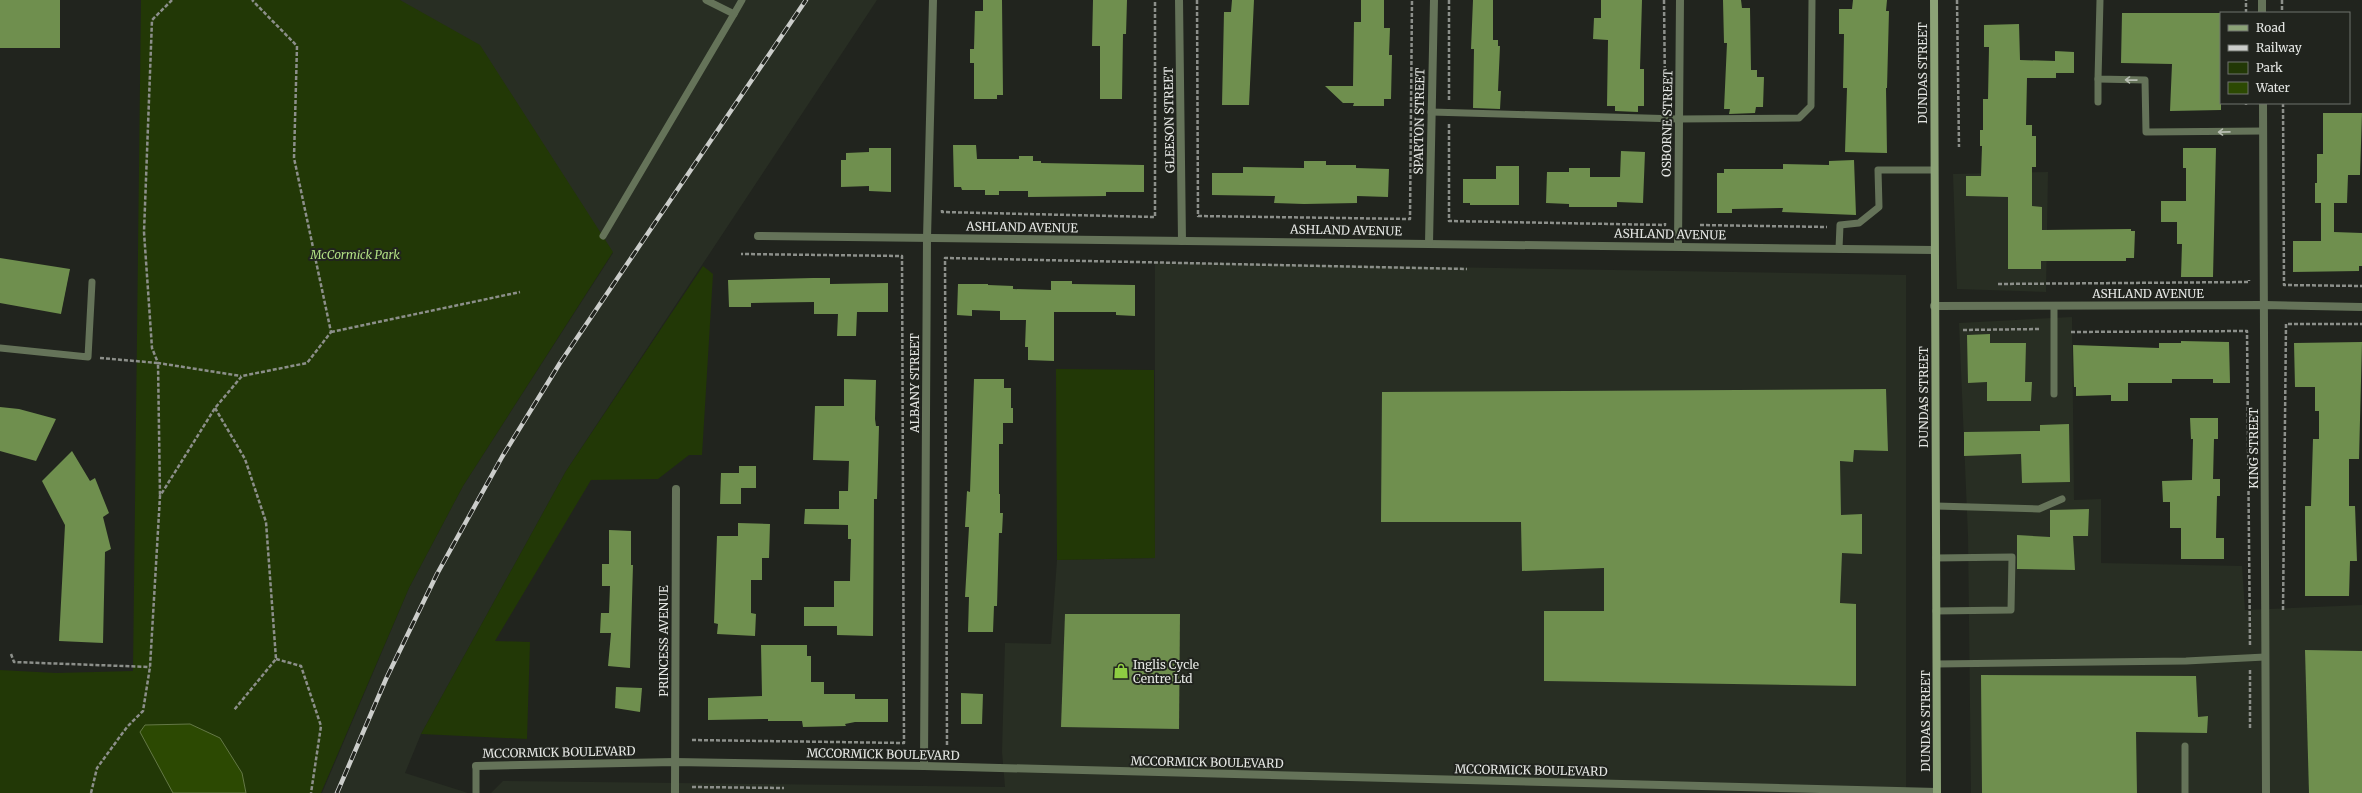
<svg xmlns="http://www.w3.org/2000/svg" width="2362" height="793" viewBox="0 0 2362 793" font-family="Merriweather,serif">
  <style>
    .built { fill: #282e23 }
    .green { fill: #223806 }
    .water { fill: #2c4902; stroke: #647846 }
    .building { fill: #6f8f4e }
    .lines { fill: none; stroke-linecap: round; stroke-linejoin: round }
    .path { stroke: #8c8f8a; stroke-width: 2.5; stroke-dasharray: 4 2; stroke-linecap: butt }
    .service { stroke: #657359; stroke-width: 7 }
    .minor { stroke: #657359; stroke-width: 8 }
    .secondary { stroke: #8ba276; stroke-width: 8 }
    .rail-casing { stroke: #cbcdca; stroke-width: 4.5 }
    .rail { stroke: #21241e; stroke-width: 3; stroke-dasharray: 9; stroke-linecap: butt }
    .oneway { stroke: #b8beb3 }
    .labels { text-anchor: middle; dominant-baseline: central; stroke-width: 4; stroke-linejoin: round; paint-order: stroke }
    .street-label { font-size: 12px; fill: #e5e7e4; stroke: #21241e }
    .park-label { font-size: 12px; font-style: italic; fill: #b1df84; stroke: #21241e }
    .poi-label { font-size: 12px; fill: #e5e7e4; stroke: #21241e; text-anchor: start }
  </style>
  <rect width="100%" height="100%" fill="#21241e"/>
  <g class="built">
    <path d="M400 0H877L566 471 421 734 405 773 468 793H322L409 588 463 486 613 253Z"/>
    <path d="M2048 172 2046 292 1957 289 1953 174Z"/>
    <path d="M1155 262 1906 275V793H491L503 781 1005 787 1002 752 1005 643 1051 644 1057 560 1155 558Z"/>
    <path d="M2072 317 2074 500 2101 499V563L2242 566 2245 610 2362 605V793H1971L1968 536 1959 323Z"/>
  </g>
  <g class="green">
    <path d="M141 0H400L480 45 613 252 463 486 409 588 321 793H0V670L56 673 133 671Z"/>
    <path d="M703 266 713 274 702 455H689L658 479 591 480 495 641 530 642 527 739 421 734 566 471Z"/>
    <path d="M1056 369 1154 370 1155 558 1057 560Z"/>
  </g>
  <path class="water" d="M190 724 220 738 242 773 246 793H173L140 732 145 725Z"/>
  <g class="building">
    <rect x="0" y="0" width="60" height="48"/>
    <path d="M983 0H1002L1003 95H997V99H974V63H970V49H974L975 11H983Z"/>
    <path d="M1093 0H1127L1126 34H1123L1122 99H1100V46H1092Z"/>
    <path d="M1232 0H1254L1249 105H1222L1224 12H1231Z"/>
    <path d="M1361 0H1384V28H1390L1389 55H1392L1391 99H1384V106H1353L1354 103H1343L1325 86H1353L1354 22H1361Z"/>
    <path d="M1473 0H1493V40H1498V46H1500L1498 91H1501L1500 109 1473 108 1474 49H1471Z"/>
    <path d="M1601 0H1642L1640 69H1644V106H1638V112L1615 111V106H1607L1608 40 1593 39 1594 18H1601Z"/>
    <path d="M1723 0H1741L1742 8H1750L1751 70H1757V77H1764L1763 107H1756L1755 113 1729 114 1730 109H1724L1727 43H1724Z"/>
    <path d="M1853 0H1887L1886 11H1889L1887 88H1886L1887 153 1845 152 1847 88H1843L1844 34H1839V9H1852Z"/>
    <path d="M2122 13H2221V110L2170 111 2172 64 2121 63Z"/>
    <path d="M2019 24 2020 60 2055 61V51L2074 52V73H2056V78H2027L2026 125H2032V136H2036V167H2032V206L2042 207V230L2131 229V231H2135L2134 258H2126V261H2041V269H2008V197L1966 196V176H1981L1982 146H1980V130H1983V99H1988L1989 47H1984V25Z"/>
    <path d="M2323 113H2362L2360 175H2348L2347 203H2334V232L2362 233V266H2359V271L2293 272V241H2321V203H2315V183H2317V154H2323Z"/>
    <path d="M953 145H976L977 159H1019V156H1033V161H1041V163L1144 165V192H1106V196L1028 197V191H999V195H985V190H962L961 187H954Z"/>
    <path d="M869 148H891V192L869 191V186L841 187V160H846V153L869 152Z"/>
    <path d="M2183 148H2216L2213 277H2181L2182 244H2177V222H2161V201H2186V168H2183Z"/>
    <path d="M1621 151 1645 152 1643 203 1617 202V207H1569V204L1546 203 1547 172H1569V168H1590V177H1620Z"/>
    <path d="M1854 160 1856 215 1782 212 1783 208 1732 209V213H1717V173H1724V169H1783V164L1829 165V161Z"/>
    <path d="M1304 161H1326V165H1356V168L1389 169 1388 197 1357 196V203L1304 204 1274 203 1275 196 1212 195V173H1243V167L1304 168Z"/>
    <path d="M1496 166H1519V205H1470V203H1463V179H1496Z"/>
    <path d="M0 258 70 269 61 314 0 303Z"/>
    <path d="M813 278H830V284L888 283V312H857L856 336H837L838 314H814V302L751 303V307H729L728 280Z"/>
    <path d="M1051 281H1072V284L1135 285V316L1116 315V312H1054V361L1028 360V347H1025L1026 320H1000V311L972 310V316L957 315 958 284H988V285L1013 286V289L1051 290Z"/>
    <path d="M1990 334V343H2026L2025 382H2032L2031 401H1987V382L1968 383 1967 335Z"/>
    <path d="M2181 341 2229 342 2230 383H2213V379H2172V383H2128V401H2111V395L2076 396V387H2074L2073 345 2159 348V343H2181Z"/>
    <path d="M2362 342 2359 459H2349V506H2355L2357 561H2350L2349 596H2305V506H2311L2313 439H2319V411H2315V387H2295L2294 343Z"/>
    <path d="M844 379 876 380 875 419 876 426H879L877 499H874L873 636 837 635V626H804V607H834V581H850L851 539H848V525L804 524 805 509H839V491H848L849 461 813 460 815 406H844Z"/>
    <path d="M974 379H1004V388H1011V408H1013V423H1003V444H999V494H1000V513H1003L1002 533H999L997 606H994L993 632H968L969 597H965L969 527H965L967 491 970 492Z"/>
    <path d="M1886 389 1888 451 1854 450 1853 462 1840 461 1841 515 1862 514V554L1842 553 1840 603 1856 604V686L1544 681V611H1604V568L1522 571 1521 522H1381L1382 392Z"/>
    <path d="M0 407 19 409 56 419 36 461 0 451Z"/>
    <path d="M2190 418H2218V439H2214L2213 479H2220V496H2217L2216 538H2224V559H2181V528H2170V502H2163L2162 481 2192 480 2193 439H2191Z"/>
    <path d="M2069 424 2070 482 2022 483 2021 454 1964 456V432L2040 431V425Z"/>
    <path d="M72 451 90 481 95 478 109 513 103 517 111 549 105 552 103 643 59 641 65 525 42 481Z"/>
    <path d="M739 466H756V488H741V504H720L721 473H739Z"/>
    <path d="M2089 509 2088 536H2073L2075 570 2017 569V535L2050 537V510Z"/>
    <path d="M738 523 770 524 769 558H762V580H751V613L756 614 755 636 717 634 718 624 714 623 717 536H738Z"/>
    <path d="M609 530 631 531V565H633L630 668 608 666 611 633H600L601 613H609L610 586H602V564H609Z"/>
    <path d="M1065 614H1180L1179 729 1061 727Z"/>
    <path d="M761 645H807V656H811V682H824V694H855V699H888V722H855L845 724 846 726 803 727 802 721H768V719L708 720V698L762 696Z"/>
    <path d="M2305 650 2362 651V793H2309Z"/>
    <path d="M1981 675 2196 676 2198 717 2208 716 2207 733 2136 732 2137 793H1982Z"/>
    <path d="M616 687 642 688 640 712 615 708Z"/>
    <path d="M961 693 983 694 982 724H961Z"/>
  </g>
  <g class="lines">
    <g class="path">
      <path d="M172 0 152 20 144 232 152 348 158 363 241 376"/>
      <path d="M1197 0 1198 216 1410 219 1412 0"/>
      <path d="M1449 0V101"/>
      <path d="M1664 0 1665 90"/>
      <path d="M1957 0 1959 147"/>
      <path d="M2282 0V13"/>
      <path d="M2246 13V0"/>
      <path d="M2283 103 2284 285 2362 286"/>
      <path d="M2246 105V103"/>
      <path d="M1449 124V221L1665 225V223"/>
      <path d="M942 210V212L1155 217V0"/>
      <path d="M1700 225 1827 227"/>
      <path d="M1998 284 2249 282V280"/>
      <path d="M1963 330 2039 329"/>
      <path d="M331 332 520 292"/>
      <path d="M2071 332 2247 331 2250 647"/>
      <path d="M100 358 158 363 160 496"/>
      <path d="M215 408 245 459 266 522 276 659 234 710"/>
      <path d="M2283 610 2286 324H2362"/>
      <path d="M11 654 14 662 150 667"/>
      <path d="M276 659 301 666 321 726 311 793"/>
      <path d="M2250 670V728"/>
      <path d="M692 740 904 743 902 256 741 254"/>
      <path d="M947 745 945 258 1467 269"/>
      <path d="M692 787 784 788"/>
      <path d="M91 793 97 768 127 727 143 711 150 667 160 496 215 408 242 376 307 363 331 332 294 158 297 46 252 0"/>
    </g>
    <g class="service">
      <path d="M2100 0 2098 79 2145 80 2146 132 2263 131"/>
      <path d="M734 14 742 0"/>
      <path d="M2098 102V79"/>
      <path d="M1431 112 1679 119 1799 118 1811 106 1812 0"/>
      <path d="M603 236 734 14 706 0"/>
      <path d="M1839 249 1840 225 1859 223 1879 207 1878 170H1934"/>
      <path d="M2054 306V394"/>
      <path d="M0 348 88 357 92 282"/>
      <path d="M1936 506 2039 509 2062 499"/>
      <path d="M1936 558 2012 557 2011 610 1936 611"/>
      <path d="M1937 664 2186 661 2265 657"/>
      <path d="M476 793V766"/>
      <path d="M2185 793V746"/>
    </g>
    <g class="minor">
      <path d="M1179 0 1182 241"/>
      <path d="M2262 0V13"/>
      <path d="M2263 103 2266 793"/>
      <path d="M758 236 1934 250"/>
      <path d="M1429 243 1434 0"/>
      <path d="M1678 246 1680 0"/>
      <path d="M1934 306 2264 305 2362 307"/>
      <path d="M476 766 675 762 924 766 1937 792"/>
      <path d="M924 766 927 238 933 0"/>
      <path d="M675 793 676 489"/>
    </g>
    <path class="secondary" d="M1934 0 1937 793"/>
    <defs>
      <path id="rail" d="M337 793 386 679 437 574 502 457 560 363 806 0"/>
    </defs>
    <use href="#rail" class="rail-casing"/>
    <use href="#rail" class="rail"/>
  </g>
  <defs><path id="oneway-shaft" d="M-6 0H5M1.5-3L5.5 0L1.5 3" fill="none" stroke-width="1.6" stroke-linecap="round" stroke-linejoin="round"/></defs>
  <g class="oneway">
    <use href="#oneway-shaft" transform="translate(2131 80) rotate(-179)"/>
    <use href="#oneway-shaft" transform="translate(2224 132) rotate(179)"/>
  </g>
  <defs>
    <symbol id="shop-bare" viewBox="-9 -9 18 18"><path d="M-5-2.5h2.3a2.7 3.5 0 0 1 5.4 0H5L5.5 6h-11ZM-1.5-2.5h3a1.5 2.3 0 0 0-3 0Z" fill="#8ecd42" stroke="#21241e" stroke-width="2.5" paint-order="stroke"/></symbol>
  </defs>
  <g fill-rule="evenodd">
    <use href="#shop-bare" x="1110" y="660" width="22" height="22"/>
  </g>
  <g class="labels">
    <g class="street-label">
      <text transform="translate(1922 73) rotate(-90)">DUNDAS STREET</text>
      <text transform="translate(1169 120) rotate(-91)">GLEESON STREET</text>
      <text transform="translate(1419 121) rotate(-89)">SPARTON STREET</text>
      <text transform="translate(1667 123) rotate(-89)">OSBORNE STREET</text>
      <text transform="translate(1022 227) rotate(1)">ASHLAND AVENUE</text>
      <text transform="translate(1346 230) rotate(1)">ASHLAND AVENUE</text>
      <text transform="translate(1670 234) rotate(1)">ASHLAND AVENUE</text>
      <text x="2148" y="293">ASHLAND AVENUE</text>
      <text transform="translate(914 383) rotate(-90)">ALBANY STREET</text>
      <text transform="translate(1923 397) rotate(-90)">DUNDAS STREET</text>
      <text transform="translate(2253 448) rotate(-90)">KING STREET</text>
      <text transform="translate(663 641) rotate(-90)">PRINCESS AVENUE</text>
      <text transform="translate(1925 721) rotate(-90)">DUNDAS STREET</text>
      <text transform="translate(559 752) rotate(-1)">MCCORMICK BOULEVARD</text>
      <text transform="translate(883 754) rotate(1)">MCCORMICK BOULEVARD</text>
      <text transform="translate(1207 762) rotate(1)">MCCORMICK BOULEVARD</text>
      <text transform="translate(1531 770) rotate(1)">MCCORMICK BOULEVARD</text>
    </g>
    <g class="park-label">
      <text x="355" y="254">McCormick Park</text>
    </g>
    <g class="poi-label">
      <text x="1133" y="664">Inglis Cycle<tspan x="1133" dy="14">Centre Ltd</tspan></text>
    </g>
  </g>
  <rect x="2220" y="12" width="130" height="92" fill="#21241e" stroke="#6f726d"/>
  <rect x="2228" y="25" width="20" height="6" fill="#8ba276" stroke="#6f726d"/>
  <text x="2256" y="32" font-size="12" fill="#e5e7e4">Road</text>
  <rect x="2228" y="45" width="20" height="6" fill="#cbcdca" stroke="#6f726d"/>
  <text x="2256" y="52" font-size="12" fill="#e5e7e4">Railway</text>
  <rect x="2228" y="62" width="20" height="12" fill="#223806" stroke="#6f726d"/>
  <text x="2256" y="72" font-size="12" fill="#e5e7e4">Park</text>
  <rect x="2228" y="82" width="20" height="12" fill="#2c4902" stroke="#6f726d"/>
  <text x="2256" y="92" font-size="12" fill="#e5e7e4">Water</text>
</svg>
